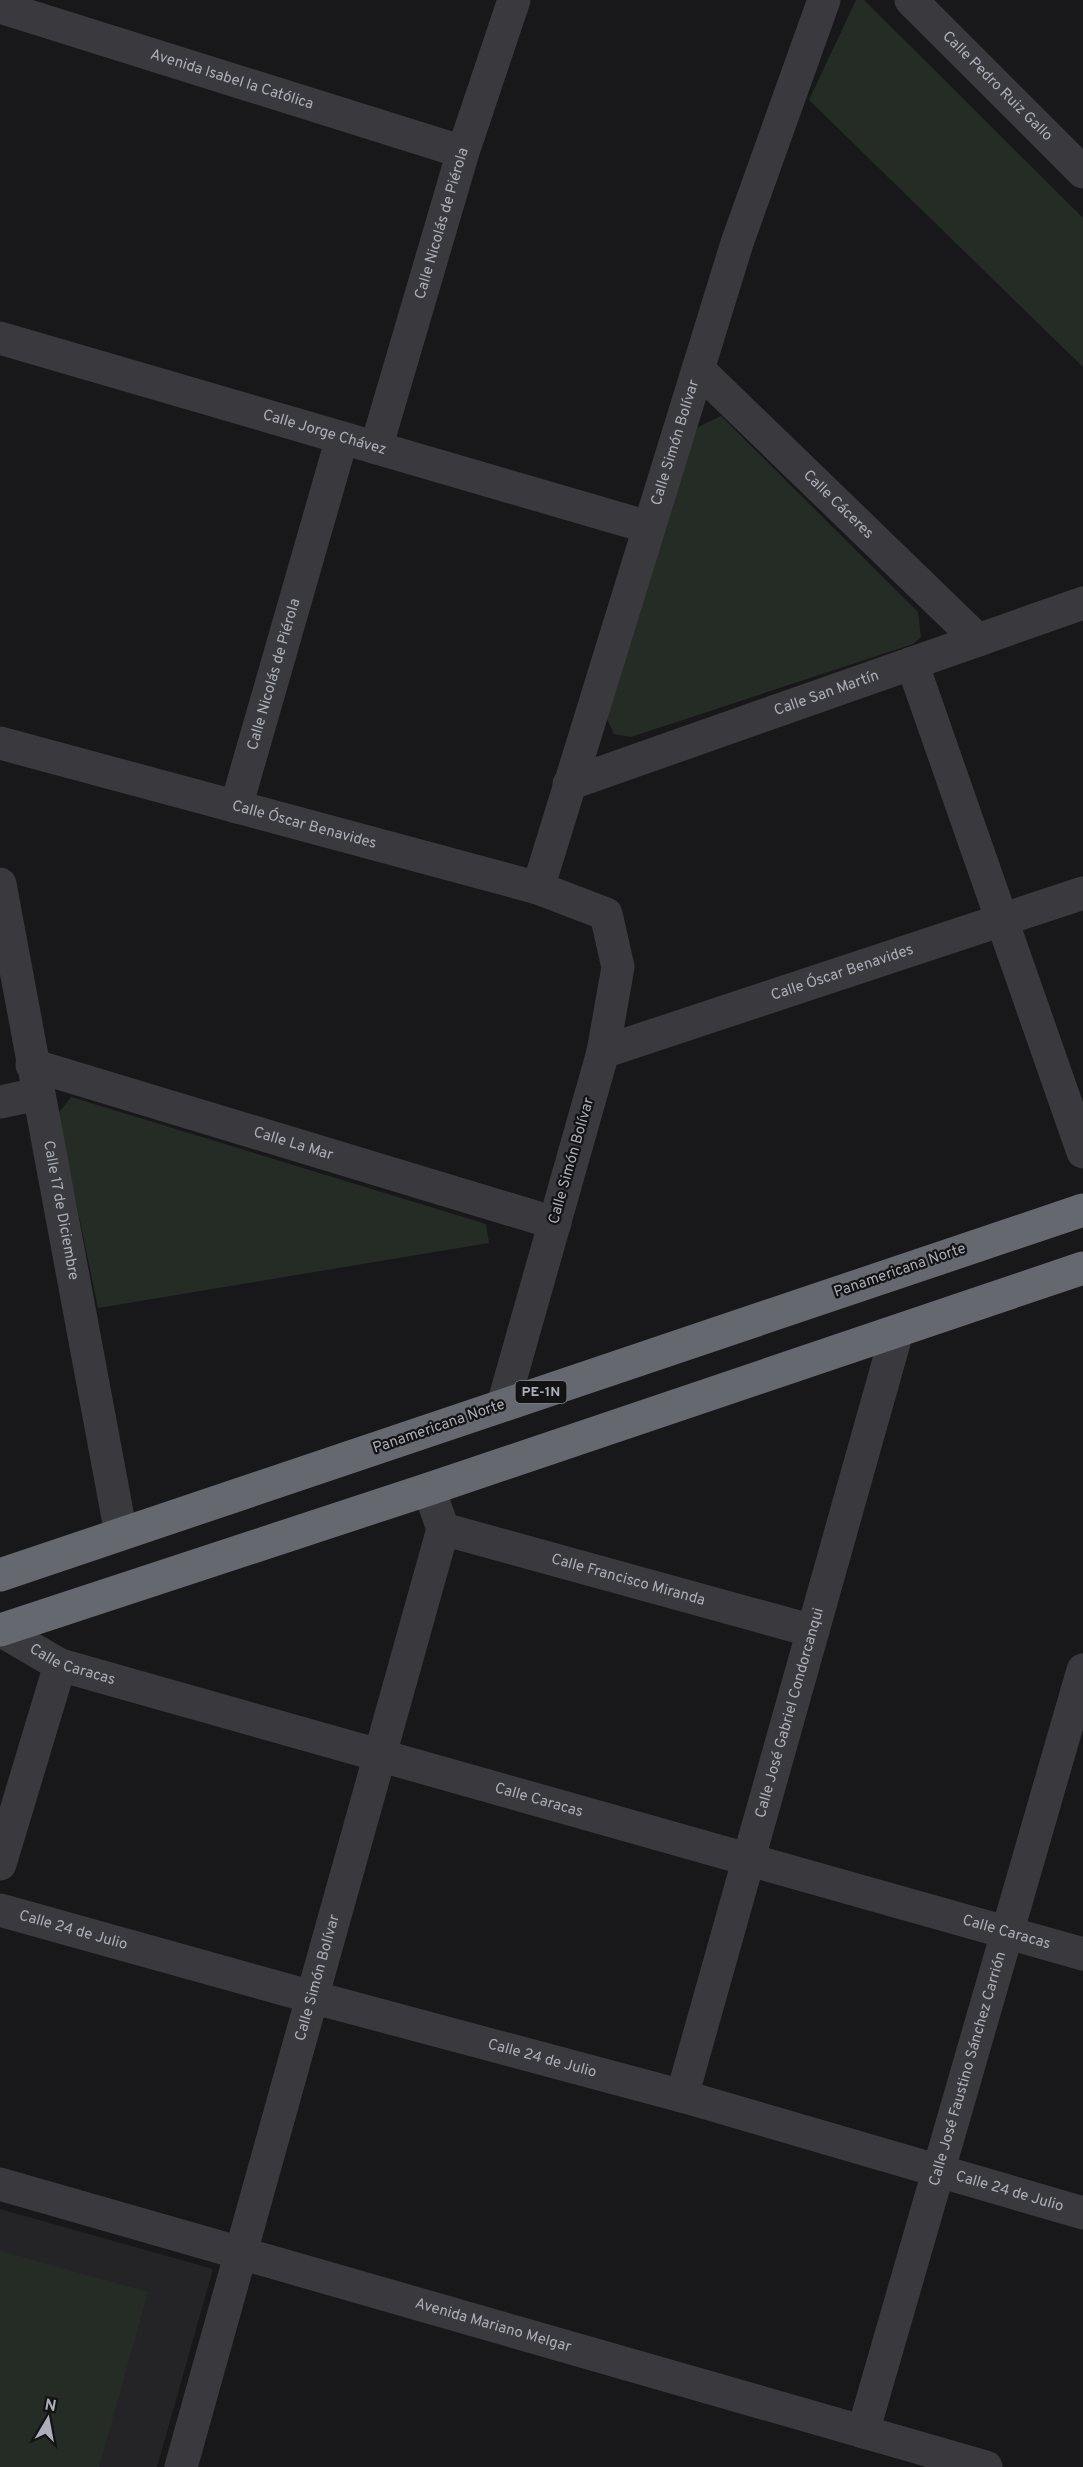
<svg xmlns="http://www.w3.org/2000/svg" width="1083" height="2467" viewBox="0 0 1083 2467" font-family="Overpass,sans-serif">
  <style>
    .built { fill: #242427 }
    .green { fill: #252c26 }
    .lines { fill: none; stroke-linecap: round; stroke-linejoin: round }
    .minor { stroke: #3a3a3e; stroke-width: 33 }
    .highway { stroke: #66686f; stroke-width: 33 }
    .labels { text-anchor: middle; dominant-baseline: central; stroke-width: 4.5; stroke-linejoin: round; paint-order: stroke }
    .shield { fill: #131315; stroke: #7e8087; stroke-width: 1.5 }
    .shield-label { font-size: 14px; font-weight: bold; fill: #acafb8 }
    .street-label { font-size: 15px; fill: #acafb8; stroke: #131315 }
  </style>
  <rect width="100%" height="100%" fill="#18181a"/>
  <path class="built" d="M0 2209 213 2269 157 2467H0Z"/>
  <g class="green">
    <path d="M856 0H864L1083 218V367L809 100Z"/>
    <path d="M721 416 918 612 921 637 913 644 631 737 614 734 604 713 694 429Z"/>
    <path d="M71 1097 486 1224 489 1243 98 1308 58 1114Z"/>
    <path d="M0 2251 148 2292 99 2467H0Z"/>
  </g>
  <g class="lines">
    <g class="minor">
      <path id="s1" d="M911 0 1083 172"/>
      <path id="s2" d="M0 7 463 152"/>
      <path id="s3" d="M0 338 648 527"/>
      <path id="s4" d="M698 369 978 640"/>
      <path id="s5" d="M376 448 463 152 514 0"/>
      <path d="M912 663 1083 1152"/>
      <path id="s6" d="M0 743 538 888 606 914 618 967 603 1052 503 1405"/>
      <path id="s7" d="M569 784 1083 603"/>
      <path id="s8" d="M236 807 342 438"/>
      <path id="s9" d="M0 884 121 1534"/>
      <path id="s10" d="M538 888 737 243 824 0"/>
      <path id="s11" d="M603 1052 1083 893"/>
      <path id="s12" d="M32 1065 555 1223"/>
      <path d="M0 1102 38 1094"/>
      <path id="s13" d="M443 1529 813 1631"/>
      <path id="s14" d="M0 1630 60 1665 1083 1954"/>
      <path d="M0 1864 60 1665"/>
      <path id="s15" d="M0 1910 312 1997 682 2096 1083 2213"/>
      <path id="s16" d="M682 2096 897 1332"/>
      <path id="s17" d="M0 2184 986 2467"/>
      <path id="s18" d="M863 2432 1083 1670"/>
      <path id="s19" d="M181 2467 443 1529 429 1489"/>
    </g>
    <g class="highway">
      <path d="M0 1575 1083 1210"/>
      <path d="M0 1630 429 1489 1083 1268"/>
    </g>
  </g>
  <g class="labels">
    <rect class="shield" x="515.5" y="1381" width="51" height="22" rx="4.5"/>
    <g class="shield-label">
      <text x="541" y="1392">PE-1N</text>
    </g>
    <g class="street-label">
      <text stroke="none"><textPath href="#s2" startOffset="243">Avenida Isabel la Católica</textPath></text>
      <text stroke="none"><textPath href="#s1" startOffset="122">Calle Pedro Ruiz Gallo</textPath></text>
      <text stroke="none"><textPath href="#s5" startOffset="234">Calle Nicolás de Piérola</textPath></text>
      <text stroke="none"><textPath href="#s3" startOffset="338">Calle Jorge Chávez</textPath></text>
      <text stroke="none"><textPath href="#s10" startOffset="466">Calle Simón Bolívar</textPath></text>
      <text stroke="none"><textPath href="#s4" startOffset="195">Calle Cáceres</textPath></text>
      <text stroke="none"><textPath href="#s8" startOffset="138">Calle Nicolás de Piérola</textPath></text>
      <text stroke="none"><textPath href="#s7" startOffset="273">Calle San Martín</textPath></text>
      <text stroke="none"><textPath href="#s6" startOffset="315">Calle Óscar Benavides</textPath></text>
      <text stroke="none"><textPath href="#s11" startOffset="252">Calle Óscar Benavides</textPath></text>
      <text stroke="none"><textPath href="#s12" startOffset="273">Calle La Mar</textPath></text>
      <text transform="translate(572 1161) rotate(-74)">Calle Simón Bolívar</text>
      <text stroke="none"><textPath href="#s9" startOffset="332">Calle 17 de Diciembre</textPath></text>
      <text transform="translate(900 1271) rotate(-19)">Panamericana Norte</text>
      <text transform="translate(439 1427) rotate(-19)">Panamericana Norte</text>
      <text stroke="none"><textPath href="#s13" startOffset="192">Calle Francisco Miranda</textPath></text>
      <text stroke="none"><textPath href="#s14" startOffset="81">Calle Caracas</textPath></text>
      <text stroke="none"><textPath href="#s16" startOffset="398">Calle José Gabriel Condorcanqui</textPath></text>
      <text stroke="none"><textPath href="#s14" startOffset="567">Calle Caracas</textPath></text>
      <text stroke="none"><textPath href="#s15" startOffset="76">Calle 24 de Julio</textPath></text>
      <text stroke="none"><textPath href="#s14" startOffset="1053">Calle Caracas</textPath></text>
      <text stroke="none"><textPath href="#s19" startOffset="508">Calle Simón Bolívar</textPath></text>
      <text stroke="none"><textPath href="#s15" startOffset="562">Calle 24 de Julio</textPath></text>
      <text stroke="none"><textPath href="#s18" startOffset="378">Calle José Faustino Sánchez Carrión</textPath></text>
      <text stroke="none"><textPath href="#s15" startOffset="1048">Calle 24 de Julio</textPath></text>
      <text stroke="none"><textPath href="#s17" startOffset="513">Avenida Mariano Melgar</textPath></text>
    </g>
  </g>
  <g transform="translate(48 2419) rotate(10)" stroke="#131315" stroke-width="4.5" paint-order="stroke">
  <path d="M0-4.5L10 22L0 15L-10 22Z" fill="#acafb8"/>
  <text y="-9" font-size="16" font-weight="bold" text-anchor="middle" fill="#acafb8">N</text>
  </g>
</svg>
